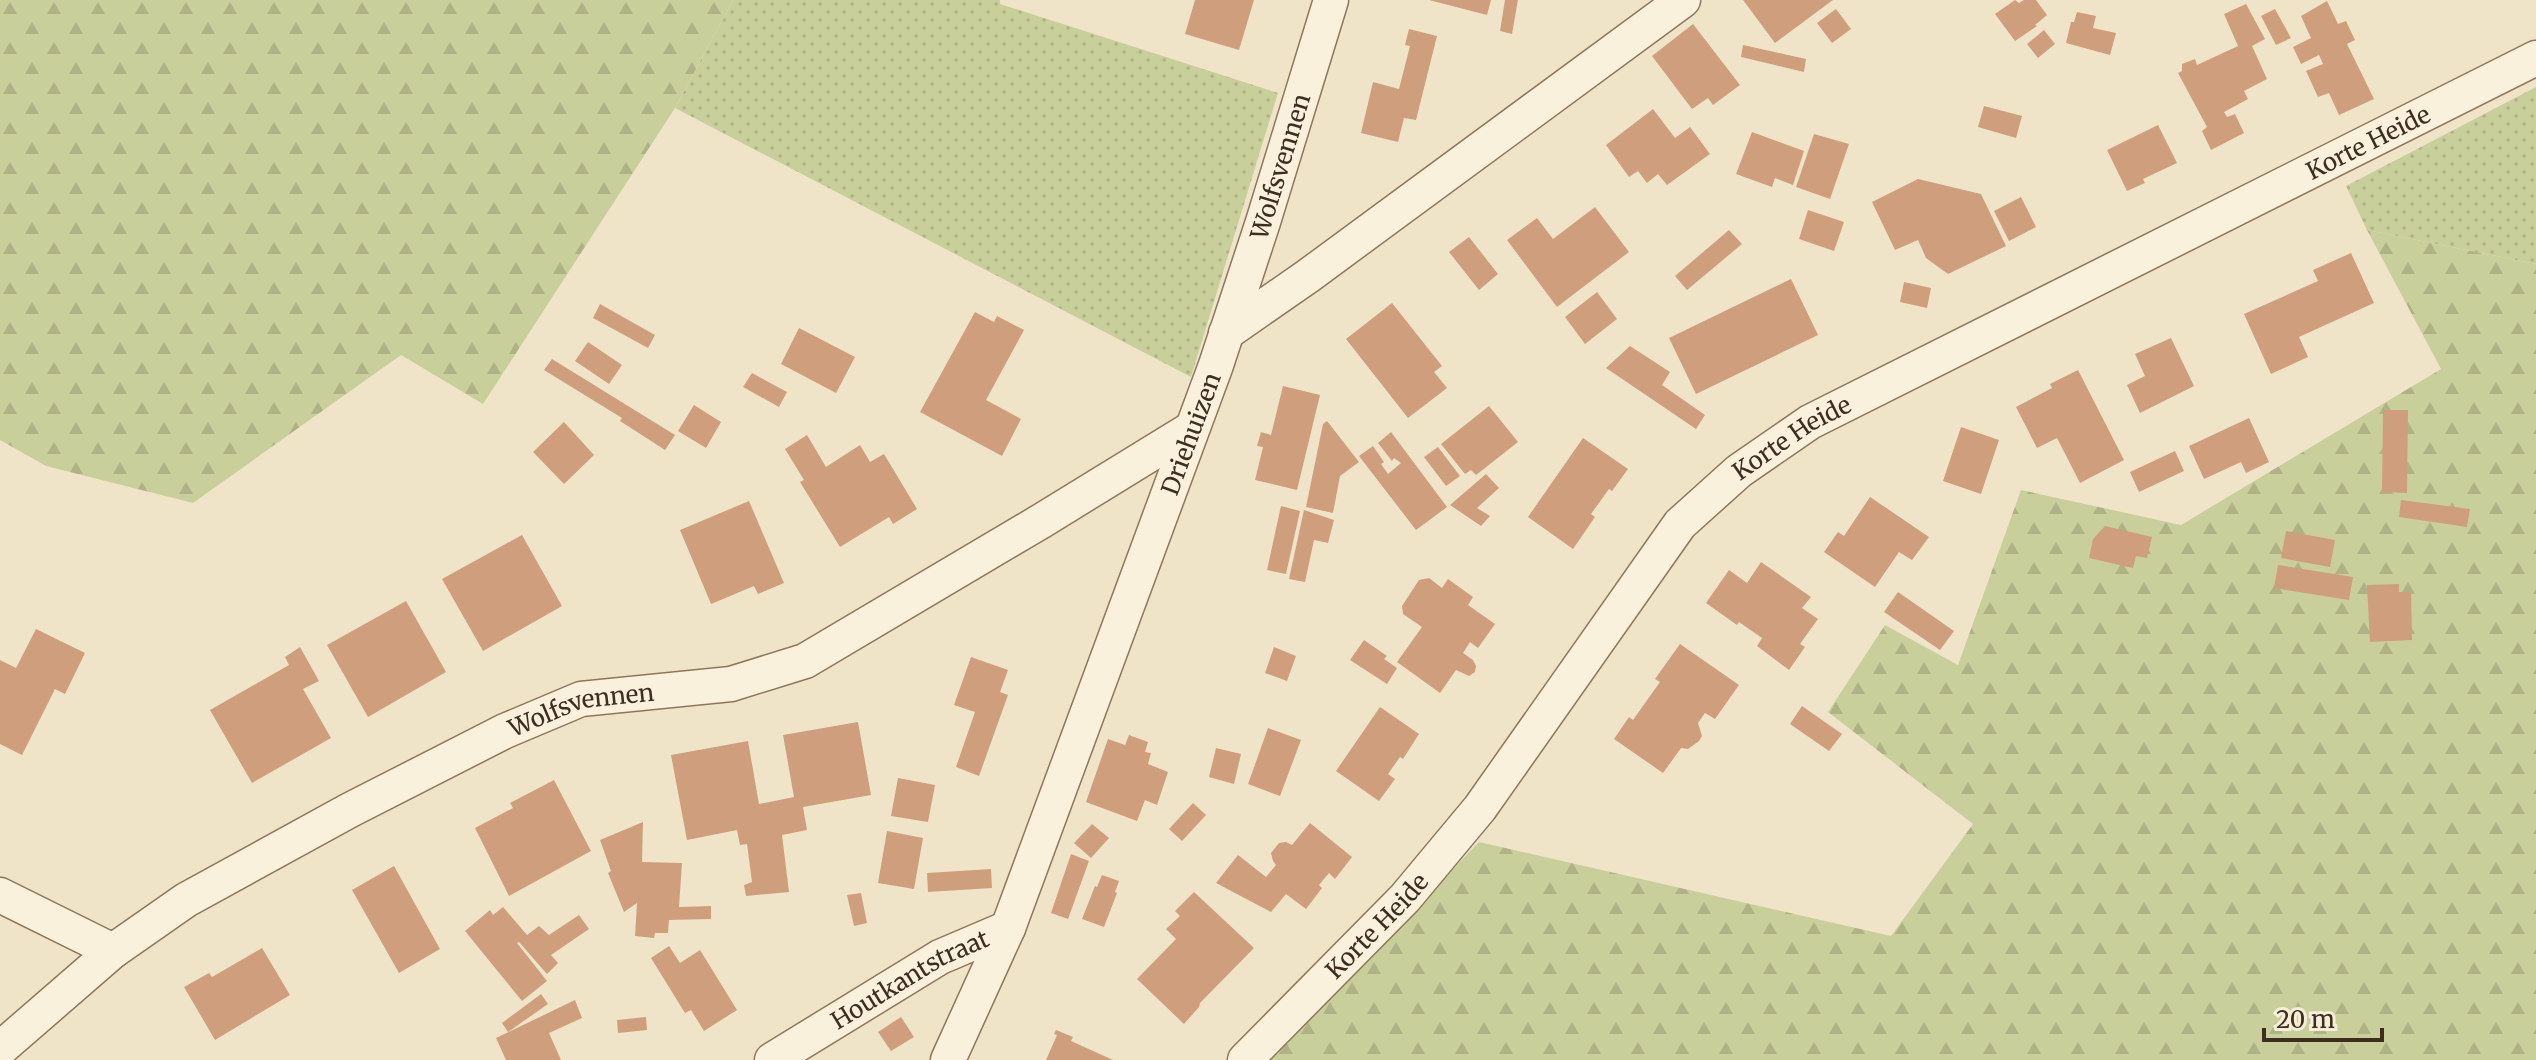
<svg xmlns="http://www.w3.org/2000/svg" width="2536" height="1060" viewBox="0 0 2536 1060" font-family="Merriweather,serif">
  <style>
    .grass { fill: url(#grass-dots) }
    .forest { fill: url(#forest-firs) }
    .building { fill: #cf9f7d }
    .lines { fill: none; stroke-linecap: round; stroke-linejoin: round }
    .minor-casing { stroke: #8d765c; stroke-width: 37 }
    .minor { stroke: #faf1dc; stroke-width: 34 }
    .labels { text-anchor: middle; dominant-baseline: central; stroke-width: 6; stroke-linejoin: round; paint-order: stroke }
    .street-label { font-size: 24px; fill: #3d2e20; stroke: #f7eed8 }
  </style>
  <defs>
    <pattern id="grass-dots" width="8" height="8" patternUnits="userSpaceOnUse" patternTransform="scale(2)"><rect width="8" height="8" fill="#c9cf9b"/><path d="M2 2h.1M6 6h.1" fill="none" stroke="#aeb285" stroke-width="1.8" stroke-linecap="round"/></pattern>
    <pattern id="forest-firs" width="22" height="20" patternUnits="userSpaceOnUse" patternTransform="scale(2)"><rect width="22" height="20" fill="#c9cf9b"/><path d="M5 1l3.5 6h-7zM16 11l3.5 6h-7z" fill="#aeb285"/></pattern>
  </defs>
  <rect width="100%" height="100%" fill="#f0e4c8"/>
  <g class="grass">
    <path d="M733 0H1000V4L1278 93 1191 377 675 108Z"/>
    <path d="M2536 87V264L2367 230 2346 186Z"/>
  </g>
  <g class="forest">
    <path d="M0 0H733L675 108 483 404 401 355 193 503 46 466 0 440Z"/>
    <path d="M2367 230 2536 264V1060H1268L1479 842 1891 936 1973 824 1828 712 1885 625 1958 665 2021 490 2181 525 2441 369Z"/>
  </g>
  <g class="building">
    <path d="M1195 0H1254L1239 50 1185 34Z"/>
    <path d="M1429 0H1491L1487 15Z"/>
    <path d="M1505 0H1518L1512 34 1500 31Z"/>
    <path d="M1743 0H1833L1775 43Z"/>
    <path d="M2015 0 2019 3 2024 0H2036L2047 15 2035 25 2037 26 2015 41 1995 14Z"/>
    <path d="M2327 1 2338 24 2346 21 2355 40 2347 44 2374 99 2339 115 2329 93 2318 97 2306 71 2323 64 2319 55 2301 64 2293 47 2311 38 2301 16Z"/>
    <path d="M2246 4 2265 39 2252 46 2267 79 2244 91 2248 99 2224 112 2227 117 2235 114 2244 133 2211 150 2202 131 2207 127 2178 73 2182 71V64L2195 59 2197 65 2238 46 2224 14Z"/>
    <path d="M1836 9 1851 29 1832 43 1817 23Z"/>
    <path d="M2275 9 2291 38 2276 45 2261 16Z"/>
    <path d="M2077 12 2096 16 2093 28 2116 33 2110 55 2066 43 2071 22H2074Z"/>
    <path d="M1693 24 1740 85 1713 105 1708 98 1692 109 1652 56Z"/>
    <path d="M1409 29 1437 36 1416 120 1404 118 1398 142 1361 133 1373 82 1399 89 1410 46 1405 45Z"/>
    <path d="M2044 30 2055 44 2038 58 2027 44Z"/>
    <path d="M1743 45 1806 59 1804 72 1741 57Z"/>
    <path d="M1984 106 2022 116 2016 138 1978 127Z"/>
    <path d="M1653 109 1675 138 1690 127 1710 154 1667 185 1658 174 1647 183 1638 171 1629 177 1606 145Z"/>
    <path d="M2158 125 2177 163 2143 179 2145 183 2127 191 2107 150Z"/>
    <path d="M1752 132 1804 151 1793 185 1775 178 1772 187 1736 174Z"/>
    <path d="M1814 134 1849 144 1830 199 1796 187Z"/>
    <path d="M1918 179 1981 194 2006 246 1948 274 1926 258 1918 240 1895 250 1872 202Z"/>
    <path d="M2021 197 2036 227 2009 241 1994 211Z"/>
    <path d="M1595 207 1629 252 1557 307 1507 240 1537 218 1553 239Z"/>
    <path d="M1808 210 1844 222 1834 251 1799 239Z"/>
    <path d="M1729 230 1742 244 1687 290 1675 276Z"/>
    <path d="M1469 237 1498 274 1479 290 1449 252Z"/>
    <path d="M2351 253 2374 303 2299 337 2308 357 2271 374 2244 314 2318 281 2313 270Z"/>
    <path d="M1791 279 1818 335 1696 394 1669 338Z"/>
    <path d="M1904 282 1931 288 1927 308 1900 302Z"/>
    <path d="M1597 292 1617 319 1585 344 1565 317Z"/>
    <path d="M1392 303 1442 366 1434 372 1447 388 1408 418 1346 339Z"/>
    <path d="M600 304 655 335 648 348 593 318Z"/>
    <path d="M975 312 994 322 997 316 1024 330 986 400 1021 419 1002 456 920 412Z"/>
    <path d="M799 328 855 357 836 393 781 364Z"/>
    <path d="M2171 338 2194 386 2140 413 2127 385 2145 376 2135 354Z"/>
    <path d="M588 342 622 365 609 384 575 361Z"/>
    <path d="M1630 346 1670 372 1662 385 1705 415 1696 429 1606 368Z"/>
    <path d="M552 359 675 435 665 450 620 421 622 418 544 370Z"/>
    <path d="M2078 370 2124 460 2080 483 2057 438 2037 448 2016 407 2052 388 2050 384Z"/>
    <path d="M752 373 787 392 779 407 743 387Z"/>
    <path d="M1283 386 1320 395 1297 490 1255 480 1263 447 1257 446 1261 432 1271 435Z"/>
    <path d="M694 405 721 422 706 448 678 431Z"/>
    <path d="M1489 406 1518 442 1476 475 1471 470 1465 474 1441 444Z"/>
    <path d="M2383 410H2408L2407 493 2382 492Z"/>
    <path d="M2249 418 2269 462 2246 473 2241 462 2204 479 2189 446Z"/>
    <path d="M1327 421 1359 462 1340 476 1333 513 1306 507 1323 424Z"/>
    <path d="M564 422 594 455 564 484 533 452Z"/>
    <path d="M1961 427 1999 440 1981 494 1943 481Z"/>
    <path d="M1391 432 1447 507 1416 530 1359 456 1373 446 1384 462 1381 464 1388 474 1401 463 1394 458 1392 461 1378 443Z"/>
    <path d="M807 435 826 467 860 445 870 462 884 454 917 509 893 524 889 517 840 547 800 482 804 480 785 449Z"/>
    <path d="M1583 438 1628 469 1612 491 1609 489 1591 514 1595 517 1573 549 1528 517Z"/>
    <path d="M1438 447 1460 476 1446 486 1424 457Z"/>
    <path d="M2175 451 2184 471 2139 492 2130 472Z"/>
    <path d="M1486 474 1499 488 1477 508 1490 516 1481 526 1450 505Z"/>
    <path d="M1870 497 1929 537 1912 560 1899 552 1875 587 1824 552 1838 532 1844 536Z"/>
    <path d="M2401 500 2470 509 2467 527 2399 517Z"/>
    <path d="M749 501 784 583 758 594 754 586 711 604 680 530Z"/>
    <path d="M1281 506 1300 511 1286 574 1267 570Z"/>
    <path d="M1304 510 1334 520 1328 543 1314 540 1305 582 1289 579Z"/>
    <path d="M2105 526 2152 537 2147 558 2136 556 2133 568 2089 558 2093 539Z"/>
    <path d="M2286 531 2335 540 2330 567 2281 558Z"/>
    <path d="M522 535 562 606 483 651 442 579Z"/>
    <path d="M1761 562 1811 597 1802 608 1818 619 1800 644 1805 647 1789 670 1757 646 1762 638 1739 622 1737 625 1706 603 1729 570 1747 583Z"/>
    <path d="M2278 565 2353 577 2349 600 2274 588Z"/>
    <path d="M1429 578 1442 588 1448 579 1473 597 1468 605 1495 624 1478 648 1470 642 1463 653 1473 660 1476 666 1475 672 1469 676 1456 670 1440 693 1397 662 1422 627 1403 614 1402 606 1419 580Z"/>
    <path d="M2399 584V592H2411L2412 640 2370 642 2367 585Z"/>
    <path d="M1898 592 1954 631 1940 650 1884 612Z"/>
    <path d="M406 601 446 672 368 717 327 645Z"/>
    <path d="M36 629 85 653 65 694 55 689 22 755 0 744V660L16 668Z"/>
    <path d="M1364 640 1387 656 1384 659 1397 668 1387 684 1350 660Z"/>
    <path d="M1680 644 1739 685 1715 719 1705 713 1698 723 1702 736 1699 741 1688 749 1681 748 1663 773 1614 739 1629 717 1633 720 1660 682 1655 679Z"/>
    <path d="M300 647 319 681 303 689 331 738 252 783 210 710 289 665 285 657Z"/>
    <path d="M1274 647 1296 656 1287 681 1265 673Z"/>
    <path d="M971 657 1008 670 1000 692 1008 695 979 776 956 767 975 712 954 705Z"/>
    <path d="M1802 706 1842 734 1829 751 1790 724Z"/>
    <path d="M1380 707 1419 734 1403 759 1400 757 1388 774 1395 779 1379 801 1336 771Z"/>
    <path d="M858 722 871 795 803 807 807 830 782 835 789 892 746 896 744 885 752 882 747 844 740 845 737 830 687 840 671 755 748 741 759 804 794 797 783 735Z"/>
    <path d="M1268 728 1301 740 1280 796 1248 784Z"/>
    <path d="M1129 735 1148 742 1145 752 1151 753 1148 764 1168 772 1157 805 1145 800 1137 821 1086 802 1108 739 1125 745Z"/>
    <path d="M1216 748 1241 754 1234 784 1209 777Z"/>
    <path d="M898 778 935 785 928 822 891 816Z"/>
    <path d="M554 780 591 851 509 896 475 828 513 808 510 803Z"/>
    <path d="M1193 803 1206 815 1182 841 1169 829Z"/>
    <path d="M643 822 642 862 682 863 679 907 711 906V919L669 920 668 933H655L654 938 635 936 637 903 624 912 608 873 611 871 600 840Z"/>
    <path d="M1310 823 1352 857 1335 879 1329 873 1319 885 1322 888 1306 909 1286 894 1271 912 1216 883 1238 855 1266 877 1276 865 1273 861 1271 853 1279 843 1286 842 1292 845Z"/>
    <path d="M1092 824 1109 838 1091 858 1074 843Z"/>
    <path d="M887 831 923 838 914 889 878 883Z"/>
    <path d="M1071 854 1089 861 1068 919 1051 913Z"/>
    <path d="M394 866 440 949 399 973 352 890Z"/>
    <path d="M991 869 992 888 928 892 927 873Z"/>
    <path d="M1102 875 1119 881 1115 892 1117 893 1104 927 1082 919 1095 886 1097 887Z"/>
    <path d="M1194 892 1254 948 1200 1003 1199 1007 1184 1024 1137 979 1176 939 1166 929 1180 916 1175 911Z"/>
    <path d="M861 893 867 923 854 926 847 895Z"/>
    <path d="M503 907 527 935 539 926 549 935 579 915 589 929 551 955 558 963 547 974 519 942 517 943 547 981 522 1001 465 931 490 910 493 915Z"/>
    <path d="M669 946 680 963 700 950 737 1010 704 1031 691 1010 685 1013 651 958Z"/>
    <path d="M262 948 290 995 215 1040 184 987 209 973 212 977Z"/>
    <path d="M541 994 548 1004 508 1032 502 1023Z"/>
    <path d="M575 1000 582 1018 549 1033 561 1060H506L496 1038Z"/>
    <path d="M646 1017 647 1030 618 1033 617 1020Z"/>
    <path d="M901 1017 914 1037 891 1051 878 1032Z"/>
    <path d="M1056 1030 1073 1037 1071 1041 1113 1060H1046L1057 1035 1054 1034Z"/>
  </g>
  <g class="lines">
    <defs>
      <g id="minor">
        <path d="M1226 333 1308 276 1683 0"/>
        <path d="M0 895 113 951"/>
        <path id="s1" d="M0 1049 113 951 186 900 350 810 505 731 581 699 731 684 805 661 1043 520 1191 429"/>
        <path id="s2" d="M772 1060 940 957 1008 928"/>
        <path id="s3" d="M948 1060 1008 928 1216 365 1263 222 1331 0"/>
        <path id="s4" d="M1245 1060 1405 898 1480 808 1680 524 1739 471 1810 422 2536 58"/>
      </g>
    </defs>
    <use href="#minor" class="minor-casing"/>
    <use href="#minor" class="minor"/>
  </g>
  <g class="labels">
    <g class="street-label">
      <text stroke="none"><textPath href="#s4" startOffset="1482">Korte Heide</textPath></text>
      <text stroke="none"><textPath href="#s3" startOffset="954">Wolfsvennen</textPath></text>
      <text stroke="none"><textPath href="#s3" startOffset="672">Driehuizen</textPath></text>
      <text stroke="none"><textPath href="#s4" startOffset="834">Korte Heide</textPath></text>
      <text stroke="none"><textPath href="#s1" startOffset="680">Wolfsvennen</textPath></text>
      <text stroke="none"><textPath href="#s4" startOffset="188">Korte Heide</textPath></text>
      <text stroke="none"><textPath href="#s2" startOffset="160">Houtkantstraat</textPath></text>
    </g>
  </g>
  <path d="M2264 1028v12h118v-12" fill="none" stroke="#3d2e20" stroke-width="4"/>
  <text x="2276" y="1028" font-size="24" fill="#3d2e20" stroke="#f7eed8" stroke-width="6" paint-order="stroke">20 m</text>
</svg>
